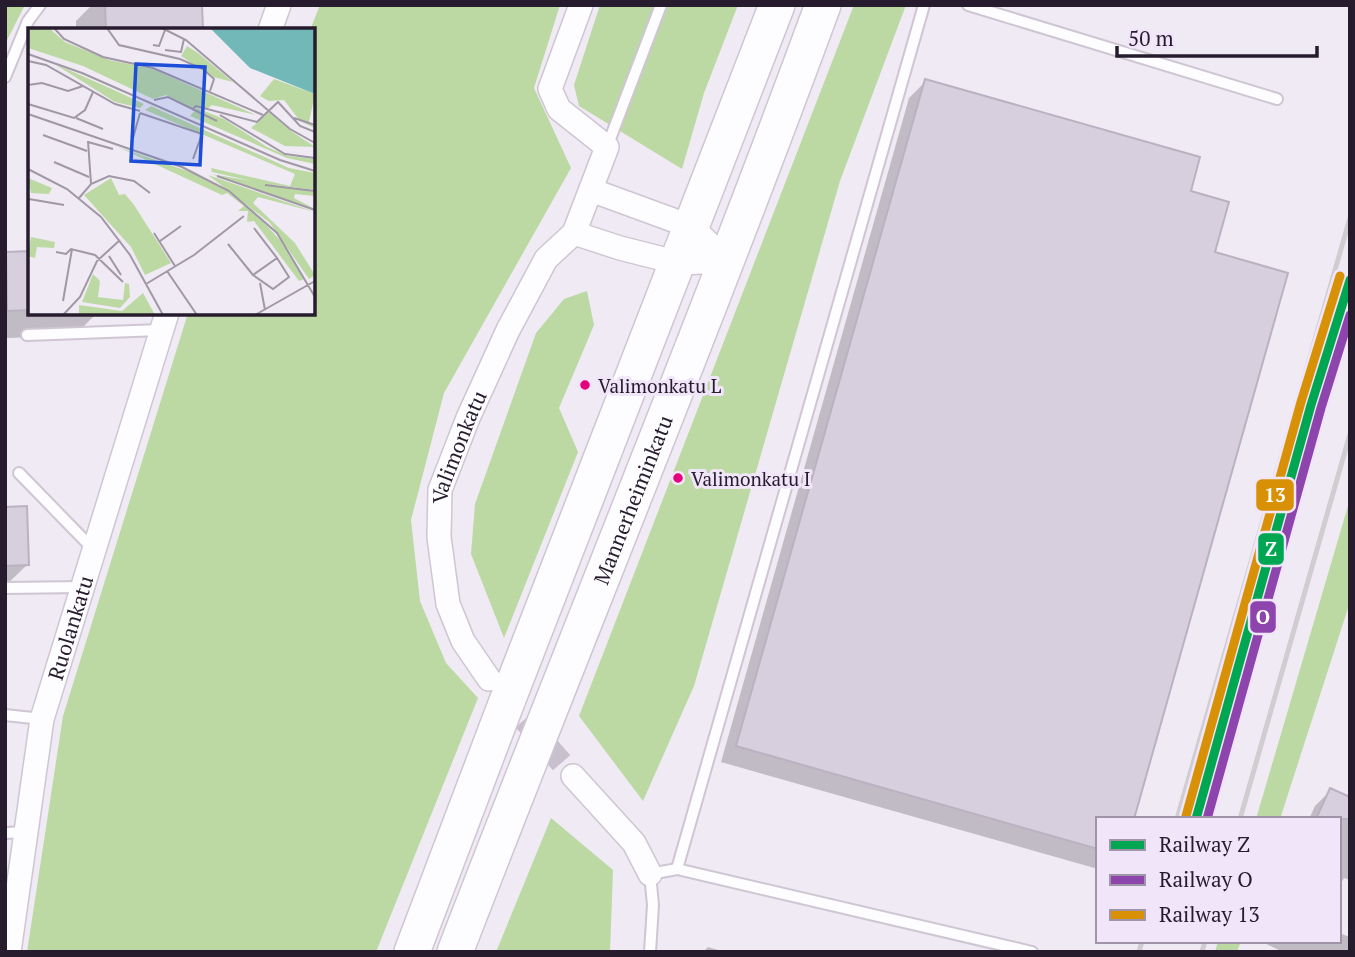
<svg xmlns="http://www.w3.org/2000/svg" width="1355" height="957" viewBox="0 0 1355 957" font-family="'PT Serif',serif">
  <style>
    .green { fill: #bcd9a3 }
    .shadow { fill: #0003 }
    .building { fill: #d7cfdd; stroke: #bab2c0; stroke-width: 2 }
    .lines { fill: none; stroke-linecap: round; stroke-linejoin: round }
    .minor-tunnel { stroke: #c8c1cd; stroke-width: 23; stroke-dasharray: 23 11; stroke-linecap: butt }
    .service-casing { stroke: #cec6d3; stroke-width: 14 }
    .minor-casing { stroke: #cec6d3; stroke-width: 26 }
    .primary-casing { stroke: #cec6d3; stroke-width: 38 }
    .service { stroke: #fdfcfe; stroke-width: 10 }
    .minor { stroke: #fdfcfe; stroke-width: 23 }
    .primary { stroke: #fdfcfe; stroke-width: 35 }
    .rail { stroke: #d0cdd1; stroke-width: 5 }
    .rail-1-casing { stroke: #f1e6f9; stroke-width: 14 }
    .rail-2-casing { stroke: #f1e6f9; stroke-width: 14 }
    .rail-3-casing { stroke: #f1e6f9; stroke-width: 14 }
    .rail-1 { stroke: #00a651; stroke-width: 9 }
    .rail-2 { stroke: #8e44ad; stroke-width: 9 }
    .rail-3 { stroke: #d89107; stroke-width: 9 }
    .bus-dot { fill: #e5007d; stroke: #f1e6f9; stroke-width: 2.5 }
    .labels { text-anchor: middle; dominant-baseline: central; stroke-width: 6; stroke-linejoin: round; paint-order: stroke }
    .bus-label { font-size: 19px; fill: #271c2e; stroke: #f1e6f9; text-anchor: start }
    .street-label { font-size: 21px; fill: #271c2e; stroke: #f1e6f9 }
    .inset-road { fill: none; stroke: #a098a5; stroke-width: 2 }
    .view { fill: #1d4ed8; fill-opacity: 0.15; stroke: #1d4ed8; stroke-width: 3.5 }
    .inset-edge { fill: none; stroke: #271c2e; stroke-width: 3.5 }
    .line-badge { stroke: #f1e6f9; stroke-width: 2.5 }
    .badge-label { font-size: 19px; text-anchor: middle; font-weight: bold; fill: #fff }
  </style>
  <rect width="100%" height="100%" fill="#f0eaf5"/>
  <g class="green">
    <path d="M5 5H25L5 44Z"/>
    <path d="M320 5H560L534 88 571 168 444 393 411 520 420 601 446 663 478 698 376 952H27L63 716 188 313H313V30H310Z"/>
    <path d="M600 5H738L704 93 682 169 579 106 574 85Z"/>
    <path d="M854 5H906L840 181 694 686 643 801 579 716Z"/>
    <path d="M587 291 594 325 559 408 578 452 504 638 471 554 475 504 536 333 564 299Z"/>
    <path d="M1350 499V602L1280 819H1256Z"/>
    <path d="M551 818 613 870 610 952H496Z"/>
    <path d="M1218 941H1241L1237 952H1215Z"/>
  </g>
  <g class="shadow">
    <path d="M92 5H201V30H76V21Z"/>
    <path d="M926 81 1188 192 1213 254 1098 819V869L721 762 909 98Z"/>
    <path d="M30 253V313H97L74 336 5 338V255Z"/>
    <path d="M5 509 27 565 5 586Z"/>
    <path d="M1331 790 1350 799V880L1344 878 1339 887V819H1309L1315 806Z"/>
    <path d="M1339 933 1350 937V952H1283L1260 941H1339Z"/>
    <path d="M708 947 725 952H703Z"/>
  </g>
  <g class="building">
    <path d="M105 5H202L203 30H106Z"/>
    <path d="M925 79 1200 157 1191 191 1229 202 1215 252 1288 273 1134 819H1098V849L736 746Z"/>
    <path d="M30 251V310L7 311 6 252Z"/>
    <path d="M27 506 29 565 5 566V507Z"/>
    <path d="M1330 788 1350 797V819H1316Z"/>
  </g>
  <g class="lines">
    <path class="minor-tunnel" d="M502 694 573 776"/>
    <defs>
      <g id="service">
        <path d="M968 5 1277 99"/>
        <path d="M5 77 28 21 40 5"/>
        <path d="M607 147 661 5"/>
        <path d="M27 335 161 330"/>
        <path d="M19 473 94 550"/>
        <path d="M5 588 83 587"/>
        <path d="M5 715 42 719"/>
        <path d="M5 833 27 832"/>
        <path d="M677 869 924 5"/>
        <path d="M650 952 653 905 650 874 677 869 1032 952"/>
      </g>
      <g id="minor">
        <path d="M270 30 279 5"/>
        <path d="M591 190 692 227 727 261"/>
        <path d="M574 233 620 248 679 263 727 261"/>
        <path id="s1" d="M489 679 463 641 448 604 439 537 440 490 468 418 508 330 546 259 574 233 607 147 559 109 550 89 581 5"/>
        <path d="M573 776 634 843 650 874"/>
        <path id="s2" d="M9 952 42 719 167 313"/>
      </g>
      <g id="primary">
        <path d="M412 952 506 704 777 5"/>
        <path id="s3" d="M455 952C577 636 706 323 823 5"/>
      </g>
    </defs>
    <use href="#service" class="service-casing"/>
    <use href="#minor" class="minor-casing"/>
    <use href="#primary" class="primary-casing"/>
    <use href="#service" class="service"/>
    <use href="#minor" class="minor"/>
    <use href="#primary" class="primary"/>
    <g class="rail">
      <path d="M1177 819 1350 218"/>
      <path d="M1240 819 1350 434"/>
      <path d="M1139 952 1142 941"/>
      <path d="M1202 952 1205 941"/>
    </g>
    <defs>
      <path id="rail-1" d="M1196 819 1311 405 1350 280"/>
      <path id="rail-2" d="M1207 819 1321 408 1350 315"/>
      <path id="rail-3" d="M1186 816 1301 402 1340 276"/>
    </defs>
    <use href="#rail-1" class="rail-1-casing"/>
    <use href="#rail-2" class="rail-2-casing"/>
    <use href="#rail-3" class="rail-3-casing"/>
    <use href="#rail-1" class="rail-1"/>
    <use href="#rail-2" class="rail-2"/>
    <use href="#rail-3" class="rail-3"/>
  </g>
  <g class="bus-dot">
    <circle cx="585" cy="385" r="6"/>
    <circle cx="678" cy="478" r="6"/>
  </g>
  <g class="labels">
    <g class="bus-label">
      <text x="598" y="385">Valimonkatu L</text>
      <text x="691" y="478">Valimonkatu I</text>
    </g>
    <g class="street-label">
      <text stroke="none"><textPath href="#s1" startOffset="247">Valimonkatu</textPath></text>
      <text stroke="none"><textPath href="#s3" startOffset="486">Mannerheiminkatu</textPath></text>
      <text stroke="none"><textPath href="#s2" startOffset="331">Ruolankatu</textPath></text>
    </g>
  </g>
  <g transform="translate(28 28)">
    <rect width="287" height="287" fill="#f0eaf5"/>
    <path d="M0 0H21L37 14 81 32 125 41 228 87 184 77 179 81 163 80 138 67 125 71 55 38 0 20ZM159 18 170 25 205 54 185 49 153 28ZM25 35 86 62 116 76 112 80 87 74ZM246 51 287 66 281 94 287 100 272 93 256 72 241 73 232 68ZM123 78 261 140 287 145V162L232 155 184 144 183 140 262 158 267 146 117 82ZM169 80 196 91 239 119 260 128 287 131V136L259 130 162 88ZM241 84 263 103 287 119 257 118 223 100ZM90 119 165 145 199 163 226 184 252 212 276 251 271 253 226 193 219 194 220 183H210L216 178 199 165 194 167ZM183 146 287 164V168L267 166 266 170 287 181ZM180 147 287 184 230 169 225 175 267 215 287 247 281 251 242 195ZM0 150 24 160 21 166 3 165ZM83 150 91 167 97 166 106 177 143 235 117 247 103 219 56 167ZM3 209 27 214 26 220 9 219 7 230 0 228ZM65 246 72 253 70 269 95 272 97 255 101 256 102 269 92 280 54 274ZM115 265 127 287 51 286V277L94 283Z" fill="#bcd9a3"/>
    <path d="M182 0H287V66L222 40Z" fill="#72b8b9"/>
    <path class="inset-road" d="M26 0 36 11 75 29 125 40 235 87M51 0H83M79 0 91 17 152 31 175 41 186 51 182 63M134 0 158 12 262 101 287 115M125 17 131 18 137 2M137 22 153 24 156 11M0 26 54 45 252 132 287 143M0 33 18 37 87 76 112 83M0 57 14 55 40 63 55 58M126 72 140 69 189 93M0 76 46 90 57 82 65 64M164 82 168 78 229 94 250 74 272 98 287 104M112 85 174 106 165 131M0 86 154 139 201 163 249 205 287 269M192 87 257 126 287 130M48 90 75 101M266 90 287 97M15 107 59 123M105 110 112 85M60 113 63 156M60 114 85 121M26 134 61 149M0 141 39 161 73 189 102 227 135 287M189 148 287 182M237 157 287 163M51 170 63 156 81 148 106 153 122 165M1 171 36 177M226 200 249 230 225 247 245 261 261 249 249 230M126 205 147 238M132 213 153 198M200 216 225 247M28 224 38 226 43 221 67 227 95 254M81 228 93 247M139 243 169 287M232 255 237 282M118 256 166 227 216 188M35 273 44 221M35 287 52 269 69 233 92 212M227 287 287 253"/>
    <path class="view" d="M108 36 177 39 172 137 103 133Z"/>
    <rect width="287" height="287" class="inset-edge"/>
  </g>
  <g class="line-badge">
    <rect x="1255" y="478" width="40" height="34" rx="7" fill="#d89107"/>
    <rect x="1257" y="532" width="28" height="34" rx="7" fill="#00a651"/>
    <rect x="1249" y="600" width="28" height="34" rx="7" fill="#8e44ad"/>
  </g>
  <g class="badge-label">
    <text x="1275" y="502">13</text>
    <text x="1271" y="556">Z</text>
    <text x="1263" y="624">O</text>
  </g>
  <rect width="1355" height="957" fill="none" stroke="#271c2e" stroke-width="14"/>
  <rect x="1096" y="817" width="245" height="126" fill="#f1e6f9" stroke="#a095a8" stroke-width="2"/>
  <rect x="1110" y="840" width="35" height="10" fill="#00a651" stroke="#a095a8" stroke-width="2"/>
  <text x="1159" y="852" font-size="21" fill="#271c2e">Railway Z</text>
  <rect x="1110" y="875" width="35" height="10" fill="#8e44ad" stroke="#a095a8" stroke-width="2"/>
  <text x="1159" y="887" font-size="21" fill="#271c2e">Railway O</text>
  <rect x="1110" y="910" width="35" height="10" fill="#d89107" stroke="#a095a8" stroke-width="2"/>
  <text x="1159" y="922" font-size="21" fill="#271c2e">Railway 13</text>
  <path d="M1117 46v10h200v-10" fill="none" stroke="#271c2e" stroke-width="3.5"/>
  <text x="1128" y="46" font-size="21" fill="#271c2e" stroke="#f1e6f9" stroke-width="5" paint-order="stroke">50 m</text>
</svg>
